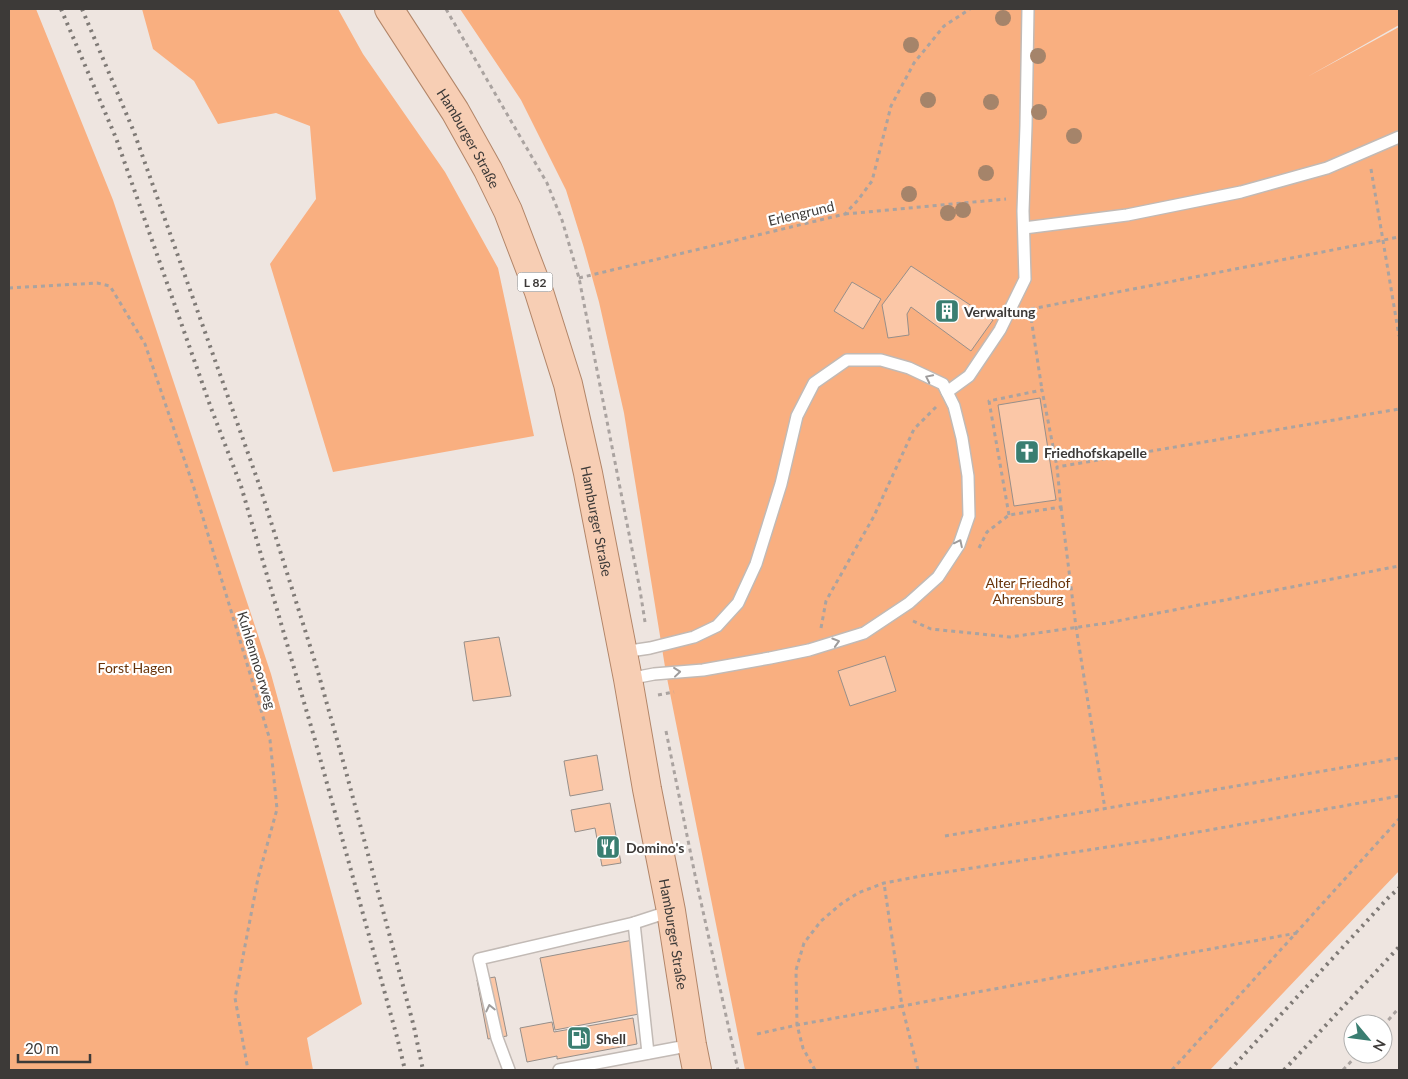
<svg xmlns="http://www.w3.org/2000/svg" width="1408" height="1079" viewBox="0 0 1408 1079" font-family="Lato,sans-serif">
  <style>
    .green { fill: #f9af80 }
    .building { fill: #fbc7a7; stroke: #978f8a }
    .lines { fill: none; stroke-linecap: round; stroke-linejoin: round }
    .lane-casing { stroke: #c2bab5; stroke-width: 14 }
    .primary-casing { stroke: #b28568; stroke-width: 30 }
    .path { stroke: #aaa3a0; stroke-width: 3; stroke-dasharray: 4 4; stroke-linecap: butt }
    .lane { stroke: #fff; stroke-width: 11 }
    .primary { stroke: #f7ceb4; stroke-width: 28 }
    .rail { stroke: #7f7a76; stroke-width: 4; stroke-dasharray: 2.5 5; stroke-linecap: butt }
    .tree { fill: #a5846a }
    .oneway { stroke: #9e9c9c }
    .labels { text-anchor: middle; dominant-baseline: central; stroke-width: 4.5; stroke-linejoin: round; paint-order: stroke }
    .shield { fill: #fff; stroke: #777574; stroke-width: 1 }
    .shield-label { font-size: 12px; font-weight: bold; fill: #3d3a38 }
    .street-label { font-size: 14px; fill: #3d3a38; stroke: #fff }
    .poi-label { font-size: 14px; font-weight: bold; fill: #3d3a38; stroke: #fff; text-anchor: start }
    .park-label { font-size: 14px; fill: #69340a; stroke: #fff }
  </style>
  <rect width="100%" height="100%" fill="#eee5e0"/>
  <g class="green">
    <path d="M9 9H36L113 200 271 674 362 1004 307 1038 313 1070H9Z"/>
    <path d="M142 9H338L363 54 445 172 498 268 534 436 333 472 270 264 316 199 310 126 276 113 218 124 194 81 153 49Z"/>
    <path d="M460 9H1399V25L1307 77 1399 27V871L1210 1070H745L666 673 624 413 599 302 584 248 566 190 521 100Z"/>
  </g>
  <g class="building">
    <path d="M911 266 993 320 971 351 911 307 907 314 909 335 888 338 882 305Z"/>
    <path d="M852 282 881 299 863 329 834 311Z"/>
    <path d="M1040 398 1056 500 1014 506 998 405Z"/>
    <path d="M499 637 511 696 473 701 464 642Z"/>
    <path d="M885 656 896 691 850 706 838 671Z"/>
    <path d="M597 755 603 790 570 796 564 761Z"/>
    <path d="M610 803 621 863 602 866 595 828 575 832 571 810Z"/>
    <path d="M638 939 646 984 639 1014 555 1030 540 958Z"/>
    <path d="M495 977 507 1036 488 1039 477 980Z"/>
    <path d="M633 1018 637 1044 557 1059V1056L527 1062 520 1028 552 1022 554 1032Z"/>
  </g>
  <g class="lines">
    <defs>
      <g id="lane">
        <path d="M1024 228 1127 215 1241 192 1327 168 1399 137"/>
        <path d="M947 392 969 376 1000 330 1025 279 1023 211 1026 126 1028 9"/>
        <path d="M623 652 650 648 694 637 717 626 738 603 756 564 781 484 797 416 814 383 847 360H881L909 368 943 384 954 406 962 438 968 476 969 516 959 545 938 577 909 603 864 633 809 650 770 658 703 670 654 674 628 679"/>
        <path d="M634 923 648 1053"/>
        <path d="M509 1070 497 1038 479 959 634 923 671 911"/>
        <path d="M559 1070 692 1045"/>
      </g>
      <g id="primary">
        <path id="s1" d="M389 9 455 111 488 170 508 211 539 292 568 384 588 473 628 679 647 789 671 911 692 1045 697 1070"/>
      </g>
    </defs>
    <use href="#lane" class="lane-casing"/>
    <use href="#primary" class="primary-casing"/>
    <g class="path">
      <path d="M446 9 547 183 562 220 579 278 640 590 645 622"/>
      <path d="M1371 169 1399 336"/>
      <path d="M845 214 1006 199"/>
      <path d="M579 278 845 214 858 200 872 181 891 106 914 63 944 26 970 9"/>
      <path d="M9 288 97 283 110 286 145 344 194 488 270 740 277 809 258 878 235 998 248 1070"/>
      <path d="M1031 309 1399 237"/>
      <path d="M1030 311 1042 390"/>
      <path d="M1061 507 1076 627 1105 809"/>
      <path d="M1009 515 989 401 1042 390 1057 467"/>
      <path d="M979 548 987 532 1009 515 1061 507 1057 467 1399 409"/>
      <path d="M913 621 931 629 1010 637 1107 623 1399 566"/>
      <path d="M821 628 826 601 874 516 914 429 936 407"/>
      <path d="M658 695 674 692"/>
      <path d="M666 731 695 875 738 1070"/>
      <path d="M945 836 1399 758"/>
      <path d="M1383 1026 1399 1008"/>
      <path d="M757 1034 797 1025 902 1006 884 883"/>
      <path d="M815 1070 803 1048 797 1025 796 970 804 943 821 921 841 904 858 893 884 883 921 876 1159 839 1399 796"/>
      <path d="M918 1070 902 1006 1297 933"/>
      <path d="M1172 1070 1399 819"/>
      <path d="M1343 1070 1358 1054"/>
    </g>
    <use href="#lane" class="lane"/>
    <use href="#primary" class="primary"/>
    <g class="rail">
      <path d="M61 9 116 138 211 408 241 486 315 740 397 1037 405 1070"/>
      <path d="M82 9 134 132 260 487 316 665 345 768 414 1027 423 1070"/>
      <path d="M1230 1070 1388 898 1399 888"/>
      <path d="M1284 1070 1399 947"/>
    </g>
  </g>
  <g class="tree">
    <circle cx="1003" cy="18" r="8"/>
    <circle cx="911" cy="45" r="8"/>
    <circle cx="1038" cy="56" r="8"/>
    <circle cx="928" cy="100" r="8"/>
    <circle cx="991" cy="102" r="8"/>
    <circle cx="1039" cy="112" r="8"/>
    <circle cx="1074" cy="136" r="8"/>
    <circle cx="986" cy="173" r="8"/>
    <circle cx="909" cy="194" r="8"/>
    <circle cx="963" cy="210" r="8"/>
    <circle cx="948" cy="213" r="8"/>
  </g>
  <defs><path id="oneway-chevron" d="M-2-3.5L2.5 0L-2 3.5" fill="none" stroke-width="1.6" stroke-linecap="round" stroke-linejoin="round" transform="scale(1.25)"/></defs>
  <g class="oneway">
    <use href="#oneway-chevron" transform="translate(929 378) rotate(-154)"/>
    <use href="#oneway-chevron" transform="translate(959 543) rotate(-64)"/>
    <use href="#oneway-chevron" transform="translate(836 642) rotate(-17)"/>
    <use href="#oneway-chevron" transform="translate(677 672) rotate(-6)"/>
    <use href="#oneway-chevron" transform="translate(490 1008) rotate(-103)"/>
  </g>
  <defs>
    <symbol id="building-square" viewBox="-11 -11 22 22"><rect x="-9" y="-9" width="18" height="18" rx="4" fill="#3a7e71" stroke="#fff"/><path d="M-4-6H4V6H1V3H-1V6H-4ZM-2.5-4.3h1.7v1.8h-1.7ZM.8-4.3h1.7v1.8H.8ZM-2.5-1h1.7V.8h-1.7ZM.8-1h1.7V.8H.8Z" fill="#fff"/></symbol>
    <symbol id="church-square" viewBox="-11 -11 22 22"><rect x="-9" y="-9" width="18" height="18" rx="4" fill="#3a7e71" stroke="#fff"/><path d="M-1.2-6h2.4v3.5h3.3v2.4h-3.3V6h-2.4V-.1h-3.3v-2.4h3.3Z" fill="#fff"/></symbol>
    <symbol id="restaurant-square" viewBox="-11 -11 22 22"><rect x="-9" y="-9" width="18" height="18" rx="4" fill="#3a7e71" stroke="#fff"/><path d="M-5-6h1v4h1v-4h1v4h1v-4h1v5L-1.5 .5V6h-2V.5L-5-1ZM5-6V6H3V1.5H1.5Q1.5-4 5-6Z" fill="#fff"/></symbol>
    <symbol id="fuel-square" viewBox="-11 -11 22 22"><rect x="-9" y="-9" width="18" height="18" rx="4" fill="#3a7e71" stroke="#fff"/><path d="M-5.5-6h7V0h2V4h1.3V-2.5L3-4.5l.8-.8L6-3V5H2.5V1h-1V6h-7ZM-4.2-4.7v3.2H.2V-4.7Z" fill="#fff"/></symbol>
  </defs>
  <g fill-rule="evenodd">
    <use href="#building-square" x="933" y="297" width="28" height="28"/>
    <use href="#church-square" x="1013" y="438" width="28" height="28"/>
    <use href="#restaurant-square" x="594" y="833" width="28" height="28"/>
    <use href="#fuel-square" x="565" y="1024" width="28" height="28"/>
  </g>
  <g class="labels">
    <rect class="shield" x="517.5" y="272.5" width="35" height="19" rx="4"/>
    <g class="shield-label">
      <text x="535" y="282">L 82</text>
    </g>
    <g class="street-label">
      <text stroke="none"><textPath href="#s1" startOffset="152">Hamburger Straße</textPath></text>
      <text transform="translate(801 213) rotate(-13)">Erlengrund</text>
      <text stroke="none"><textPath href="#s1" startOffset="558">Hamburger Straße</textPath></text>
      <text transform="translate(257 660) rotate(73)">Kuhlenmoorweg</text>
      <text stroke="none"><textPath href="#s1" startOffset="978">Hamburger Straße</textPath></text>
    </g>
    <g class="poi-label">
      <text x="964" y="311">Verwaltung</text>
      <text x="1044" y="452">Friedhofskapelle</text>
      <text x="626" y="847">Domino's</text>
      <text x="596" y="1038">Shell</text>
    </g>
    <g class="park-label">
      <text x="1028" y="582">Alter Friedhof<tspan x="1028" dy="16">Ahrensburg</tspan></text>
      <text x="135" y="667">Forst Hagen</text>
    </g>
  </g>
  <rect width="1408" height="1079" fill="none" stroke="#3d3a38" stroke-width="20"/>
  <g transform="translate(1368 1039) rotate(119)"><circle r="24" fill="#ffffff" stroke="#b1b0af"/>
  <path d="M0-4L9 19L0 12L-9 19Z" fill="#3a7e71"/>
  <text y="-8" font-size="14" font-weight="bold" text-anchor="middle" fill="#3d3a38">N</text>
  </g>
  <path d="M18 1054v8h72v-8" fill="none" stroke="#3d3a38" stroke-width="2.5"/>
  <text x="25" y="1054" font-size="15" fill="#3d3a38" stroke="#ffffff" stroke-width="4" paint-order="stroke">20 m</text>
</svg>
